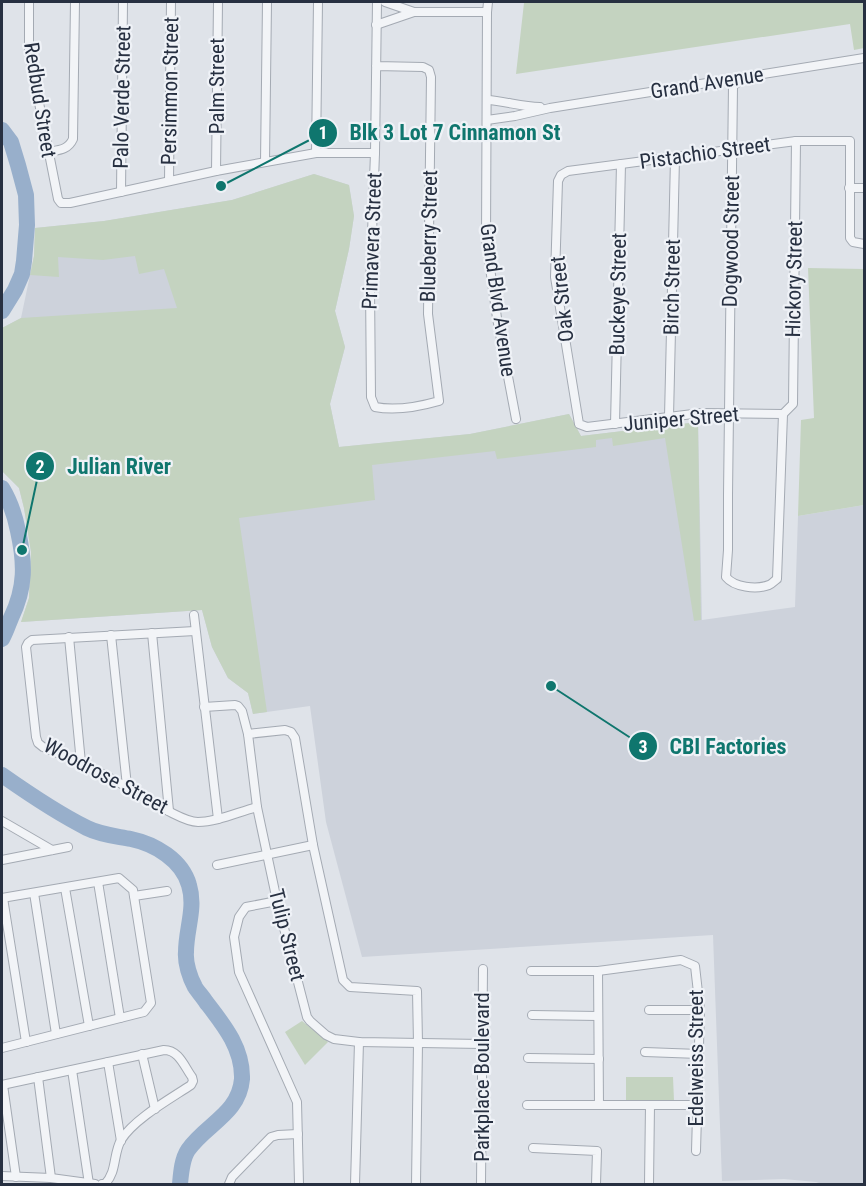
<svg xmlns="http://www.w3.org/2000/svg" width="866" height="1186" viewBox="0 0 866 1186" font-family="'Roboto Condensed',sans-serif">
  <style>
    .built { fill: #cdd2db }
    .green { fill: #c4d3c0 }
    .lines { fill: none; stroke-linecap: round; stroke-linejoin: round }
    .river { stroke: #98afcb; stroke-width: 16 }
    .street-casing { stroke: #a4aab3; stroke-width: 10 }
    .street { stroke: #f2f4f7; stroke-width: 8 }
    .labels { text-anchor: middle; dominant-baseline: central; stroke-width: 4.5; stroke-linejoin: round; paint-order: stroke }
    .street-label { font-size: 21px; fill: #273041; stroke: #eff2f7 }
    .leader { fill: none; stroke: #0f766e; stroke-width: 2 }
    .callout-dot { fill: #0f766e; stroke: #eff2f7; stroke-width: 2 }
    .mark-label { font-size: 18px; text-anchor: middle; font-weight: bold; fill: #fff }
    .callout-label { font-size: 22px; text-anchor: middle; font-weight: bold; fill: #0f766e; stroke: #eff2f7; stroke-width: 4.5; stroke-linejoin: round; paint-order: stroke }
  </style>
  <rect width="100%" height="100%" fill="#dfe3e9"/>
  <path class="built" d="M314 174 349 185 354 216 349 249 335 311 345 347 330 404 339 447 470 434 569 414 581 436 698 422 702 620 795 607 798 516 864 505V1184H822L816 1182 784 1179 722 1181 713 935 362 957 326 822 310 706 253 714 248 693 228 678 212 647 202 610 21 622 29 598 31 552 24 508 19 488 2 471V328L21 318 34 256 35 228 104 221 232 200Z"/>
  <g class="green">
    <path d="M540 2H864V48L854 50 850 24 516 74 524 3H540Z"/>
    <path d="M314 174 349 185 354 216 349 249 335 311 345 347 330 404 339 447 470 434 569 414 581 436 698 422 701 620 694 621 665 438 613 446 612 438 596 440V447L497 459 495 451 372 465 375 500 239 518 267 712 253 714 248 693 228 678 212 647 202 610 21 622 29 598 31 552 24 508 19 488 2 471V328L21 318 177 308 164 269 139 274 135 256 103 260 58 257 59 277 30 275 34 256 35 228 104 221 232 200Z"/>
    <path d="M808 268 864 269V505L798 516 801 420 814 418Z"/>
    <path d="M302 1021 328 1042 305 1065 285 1032Z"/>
    <path d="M626 1077H673L674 1101H626Z"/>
  </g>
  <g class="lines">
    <g class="river">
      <path d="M2 130 11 142 18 165 26 195 27 225 24 261 22 274 15 290 2 311"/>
      <path d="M2 488C10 501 15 516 18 531 25 563 26 587 11 618 8 625 6 632 2 639"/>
      <path d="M2 775C29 794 57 813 87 828 101 835 116 836 131 839 155 844 182 860 189 885 196 908 186 929 186 952 185 963 190 978 195 987 198 992 203 997 206 1002 223 1024 243 1048 242 1079 239 1114 206 1124 188 1150 182 1159 181 1173 180 1184"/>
    </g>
    <defs>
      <g id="street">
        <path d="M29 2V52L58 199 61 203H70L216 171 316 153H375"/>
        <path d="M385 2 414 12H487"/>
        <path d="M488 2 487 12 486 239 497 318 516 419"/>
        <path d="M376 25 414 12"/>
        <path d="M376 66 423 67 429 70 431 77 428 314 439 401C418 407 395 411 375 407L371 397 370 287 375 153 377 2"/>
        <path d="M746 76 733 86 728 495V550L726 577C734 587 756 590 769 585 772 584 774 581 777 579L783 414"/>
        <path d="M487 100C505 101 522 107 540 107"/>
        <path d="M487 120 515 116 550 108 864 58"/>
        <path d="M48 152C59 150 68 150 73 139L75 2"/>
        <path d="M316 153 318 2"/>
        <path d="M265 162 267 2"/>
        <path d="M216 171 218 2"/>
        <path d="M169 181 171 2"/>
        <path d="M849 188H864"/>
        <path d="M121 192 123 2"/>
        <path d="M783 414 701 413 587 427 579 424 555 277 558 181 561 175 568 171 796 141H850V238L853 242 864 244"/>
        <path d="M783 414 793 404 796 141"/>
        <path d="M669 417 675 158"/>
        <path d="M615 424 621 164"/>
        <path d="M194 615 218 819"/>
        <path d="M195 631 32 640 28 643 26 647 36 737 38 743 43 747C72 759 100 772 127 787 144 796 181 822 198 822 217 822 238 812 257 807"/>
        <path d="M152 633 169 811"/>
        <path d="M111 635 127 786"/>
        <path d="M69 637 81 763"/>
        <path d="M204 707 235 705 238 706 242 711 248 734 257 807 277 901 307 1017 310 1021 326 1035 334 1039 359 1042 482 1044"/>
        <path d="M248 734 285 730 291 732 295 738 313 845 343 980 350 987 417 991 418 1043 416 1184"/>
        <path d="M2 821 52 850"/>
        <path d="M2 860 68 847"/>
        <path d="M217 865 313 845"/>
        <path d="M98 882 120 1018"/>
        <path d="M65 888 89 1026"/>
        <path d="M34 893 56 1034"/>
        <path d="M134 896 167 891"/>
        <path d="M2 898 119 878 133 890 151 1003 144 1012 2 1048"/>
        <path d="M3 898 26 1042"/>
        <path d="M277 901 246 907 239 917 234 937 239 972 297 1102 299 1184"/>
        <path d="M531 971H598L681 960 695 966 700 1010 696 1151"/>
        <path d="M598 971 599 1105"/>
        <path d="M649 1010H700"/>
        <path d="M532 1015 598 1016"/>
        <path d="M645 1052 699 1054"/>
        <path d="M142 1054 155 1109"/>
        <path d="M528 1058 599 1059"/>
        <path d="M108 1062 121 1141"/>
        <path d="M72 1070 89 1184"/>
        <path d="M38 1077 51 1178"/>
        <path d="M2 1085 164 1050C179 1050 184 1066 192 1077L193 1081 191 1085C170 1099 134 1119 121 1140 113 1154 117 1172 105 1184H102"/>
        <path d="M3 1085 16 1177"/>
        <path d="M527 1105H697"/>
        <path d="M533 1148 597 1151 596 1184"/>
        <path d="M2 1176 51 1178 95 1184"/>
        <path d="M229 1184 232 1177 271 1137 278 1135 298 1134"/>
        <path d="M355 1184 359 1042"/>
        <path d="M481 1184 483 969"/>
        <path d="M649 1184 650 1105"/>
      </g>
    </defs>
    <use href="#street" class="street-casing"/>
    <use href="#street" class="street"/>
  </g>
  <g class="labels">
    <g class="street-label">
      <text transform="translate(707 83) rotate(-9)">Grand Avenue</text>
      <text transform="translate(217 86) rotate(-90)">Palm Street</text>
      <text transform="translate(170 91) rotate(-89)">Persimmon Street</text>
      <text transform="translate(122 97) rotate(-89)">Palo Verde Street</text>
      <text transform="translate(40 100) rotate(81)">Redbud Street</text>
      <text transform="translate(705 153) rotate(-8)">Pistachio Street</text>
      <text transform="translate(429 236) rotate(-89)">Blueberry Street</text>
      <text transform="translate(372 241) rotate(-88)">Primavera Street</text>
      <text transform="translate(731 241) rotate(-89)">Dogwood Street</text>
      <text transform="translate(794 279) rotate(-89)">Hickory Street</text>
      <text transform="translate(672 287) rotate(-89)">Birch Street</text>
      <text transform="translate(618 294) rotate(-89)">Buckeye Street</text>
      <text transform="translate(562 299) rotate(-96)">Oak Street</text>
      <text transform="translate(498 300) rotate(82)">Grand Blvd Avenue</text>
      <text transform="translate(681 419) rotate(-5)">Juniper Street</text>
      <text transform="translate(106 776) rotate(28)">Woodrose Street</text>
      <text transform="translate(287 935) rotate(76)">Tulip Street</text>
      <text transform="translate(696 1058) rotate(-90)">Edelweiss Street</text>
      <text transform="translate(482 1077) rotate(-90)">Parkplace Boulevard</text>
    </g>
  </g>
  <path class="leader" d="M221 186L323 133M22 550L40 466M551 686L643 746"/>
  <g class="callout-dot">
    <circle cx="221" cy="186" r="6"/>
    <circle cx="22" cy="550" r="6"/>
    <circle cx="551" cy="686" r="6"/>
    <circle cx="323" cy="133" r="15"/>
    <circle cx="40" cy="466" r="15"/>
    <circle cx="643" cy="746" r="15"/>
  </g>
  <g class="mark-label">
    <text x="323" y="139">1</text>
    <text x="40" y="473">2</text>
    <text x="643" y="753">3</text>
  </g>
  <g class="callout-label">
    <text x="455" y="140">Blk 3 Lot 7 Cinnamon St</text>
    <text x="119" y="474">Julian River</text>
    <text x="728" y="754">CBI Factories</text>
  </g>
  <rect width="866" height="1186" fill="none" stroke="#273041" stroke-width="6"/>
</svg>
